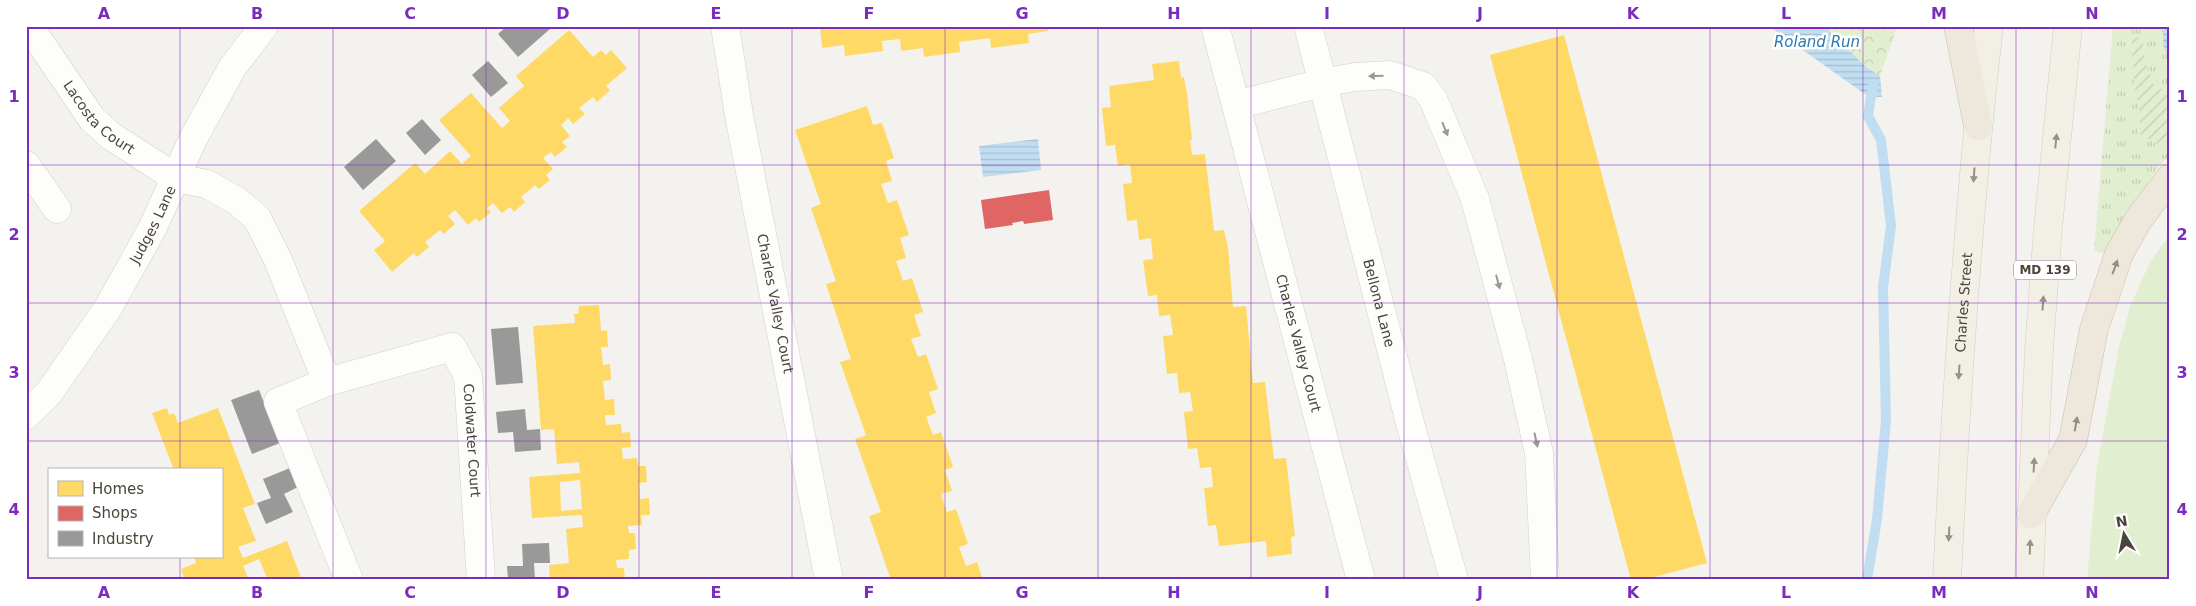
<svg xmlns="http://www.w3.org/2000/svg" width="2196" height="606" viewBox="0 0 2196 606" font-family="'DejaVu Sans',sans-serif">
  <style>
    .grass { fill: url(#grass-tufts) }
    .forest { fill: url(#forest-crowns) }
    .park { fill: #e1eecf }
    .garden { fill: url(#garden-furrows) }
    .water { fill: url(#water-rules) }
    .homes { fill: #ffd966; fill-rule: evenodd }
    .shops { fill: #e06666 }
    .industry { fill: #999 }
    .lines { fill: none; stroke-linecap: round; stroke-linejoin: round }
    .stream { stroke: #c0ddf1; stroke-width: 10 }
    .minor-casing { stroke: #d2d0cb; stroke-width: 29 }
    .major-casing { stroke: #d6cebb; stroke-width: 29 }
    .highway-casing { stroke: #ccbfa9; stroke-width: 29 }
    .minor { stroke: #fdfdfc; stroke-width: 28 }
    .major { stroke: #f2efe6; stroke-width: 28 }
    .highway { stroke: #ede8db; stroke-width: 28 }
    .oneway { fill: #9b9791 }
    .oneway2 { fill: #969187 }
    .oneway3 { fill: #948e82 }
    .grid { fill: none; stroke: #7b2cbf; stroke-width: 1; stroke-opacity: 0.55 }
    .labels { text-anchor: middle; dominant-baseline: central; stroke-width: 5; stroke-linejoin: round; paint-order: stroke }
    .shield { fill: #fff; stroke: #817c74; stroke-width: 1 }
    .shield-label { font-size: 12px; font-weight: bold; fill: #4b4439 }
    .street-label { font-size: 14px; fill: #4b4439; stroke: #fff }
    .water-label { font-size: 15px; font-style: italic; fill: #2e7ab2; stroke: #fff }
    .neatline { fill: none; stroke: #7b2cbf; stroke-width: 2 }
    .grid-label { font-size: 16px; text-anchor: middle; font-weight: bold; fill: #7b2cbf }
  </style>
  <defs>
    <pattern id="grass-tufts" width="24" height="20" patternUnits="userSpaceOnUse" patternTransform="scale(1.25)"><rect width="24" height="20" fill="#e1eecf"/><path d="M3 7l-1-3M5 7V3M7 7l1-3M15 17l-1-3M17 17v-4M19 17l1-3" fill="none" stroke="#c3cdb2"/></pattern>
    <pattern id="forest-crowns" width="20" height="18" patternUnits="userSpaceOnUse" patternTransform="scale(1.25)"><rect width="20" height="18" fill="#e1eecf"/><path d="M2 6a3 3 0 1 1 6 0M12 15a3 3 0 1 1 6 0" fill="none" stroke="#c3cdb2"/></pattern>
    <pattern id="garden-furrows" width="10" height="10" patternUnits="userSpaceOnUse" patternTransform="scale(1.25)"><rect width="10" height="10" fill="#e1eecf"/><path d="M-1 1l2-2M0 10L10 0M9 11l2-2" fill="none" stroke="#c3cdb2"/></pattern>
    <pattern id="water-rules" width="6" height="5" patternUnits="userSpaceOnUse" patternTransform="scale(1.25)"><rect width="6" height="5" fill="#c0ddf1"/><path d="M0 2.5h6" fill="none" stroke="#a6bfcf"/></pattern>
  </defs>
  <rect width="100%" height="100%" fill="#f4f2ee"/>
  <path class="grass" d="M2113 26H2164C2163 37 2161 49 2170 57V90L2155 88 2144 59 2143 35 2132 40 2134 84 2141 118 2138 133 2158 144 2170 136V155L2159 166 2104 253 2094 251Z"/>
  <path class="forest" d="M1824 26H1894L1896 30 1880 76 1866 67Z"/>
  <path class="park" d="M2170 234V580H2087L2097 466 2119 347 2130 307 2150 262Z"/>
  <path class="garden" d="M2143 35 2144 59 2155 88 2170 90V114L2165 117 2170 120V136L2158 144 2138 133 2141 118 2134 84 2132 40Z"/>
  <g class="water">
    <path d="M1769 26H1824L1866 67 1880 76 1882 97H1869Z"/>
    <path d="M2164 26H2170V57C2161 49 2163 37 2164 26Z"/>
    <path d="M1038 139 1041 170 983 177 979 146Z"/>
  </g>
  <g class="homes">
    <path d="M820 26H1047L1048 31 1028 34 1029 43 991 48 990 38 959 42 960 52 924 57 923 48 901 51 900 39 882 41 883 51 845 56 844 45 822 48Z"/>
    <path d="M569 30 593 57 601 50 606 55 611 50 627 68 606 86 610 90 597 102 593 97 579 108 585 114 573 124 568 118 561 125 570 136 562 142 567 147 555 157 551 152 543 158 553 169 546 175 550 180 539 189 535 185 521 197 525 202 514 212 510 207 502 213 493 203 487 208 491 212 479 222 476 218 468 225 455 210 448 216 455 224 444 234 440 230 425 242 429 247 417 257 414 253 392 272 374 250 385 241 359 211 415 163 425 174 450 151 462 164 471 156 439 120 471 93 502 128 510 121 499 108 524 86 516 76Z"/>
    <path d="M1564 35 1707 563 1643 580H1631L1490 55Z"/>
    <path d="M1179 61 1181 78 1184 77 1187 94 1192 140H1190L1192 155 1205 154 1214 231 1224 230 1228 247 1233 307 1246 306 1253 383 1265 382 1274 459 1286 458 1295 536 1291 537 1292 554 1267 557 1266 541 1219 546 1216 525 1208 526 1204 488 1213 487 1211 467 1200 468 1197 448 1188 449 1184 412 1193 411 1190 392 1179 393 1177 373 1167 374 1163 336 1173 335 1170 315 1159 316 1157 295 1148 296 1143 260 1153 259 1151 238 1139 240 1137 220 1127 221 1123 184 1132 183 1130 164 1118 166 1115 145 1106 146 1102 108 1111 107 1109 86 1154 80 1152 64Z"/>
    <path d="M867 106 873 125 882 123 894 158 886 161 892 181 881 184 888 203 897 200 909 235 900 238 906 258 896 261 903 281 912 278 923 312 914 315 921 336 911 339 918 357 926 354 938 389 929 392 936 413 926 417 933 435 941 432 953 467 945 470 952 491 941 494 947 512 956 509 968 544 959 547 966 566 977 562 983 580H891L869 516 881 512 855 439 866 435 840 362 851 359 826 284 836 281 811 208 821 204 795 130Z"/>
    <path d="M599 305 601 331 607 330 608 347H601L603 365 610 364 611 380 603 381 605 400 614 399 615 415H605L606 425 621 424 622 433 630 432 631 447 622 448 623 459 637 458 638 466H646L647 482 639 483 640 499 649 498 650 515H641L642 525 628 526 629 533H635L636 549 629 550V559L616 560 617 568H624L625 580H550L549 565 569 563 566 529 583 527 582 515 532 518 529 477 580 473 579 462 557 464 554 429 541 430 533 326 575 323 574 314H578L579 306ZM580 480 582 509 561 511 560 482Z"/>
    <path d="M167 408 169 415 174 413 178 423 218 408 255 504 243 508 256 541 238 547 243 558 287 541 302 580H268L259 559 243 566 249 580H185L181 569 196 563 194 557H221V470H174L152 413Z"/>
  </g>
  <path class="shops" d="M1049 190 1053 220 1024 224 1023 221 1012 223 1013 225 985 229 981 200Z"/>
  <g class="industry">
    <path d="M507 26H548L550 29 518 57 498 34Z"/>
    <path d="M488 61 508 83 491 97 472 75Z"/>
    <path d="M422 119 441 140 425 155 406 133Z"/>
    <path d="M376 139 396 161 363 190 344 167Z"/>
    <path d="M518 327 523 383 496 385 491 329Z"/>
    <path d="M259 390 280 443 252 454 231 400Z"/>
    <path d="M525 409 527 430 540 429 541 450 515 452 513 432 498 433 496 412Z"/>
    <path d="M290 468 298 487 284 494 293 512 266 524 257 503 271 498 263 479Z"/>
    <path d="M549 543 550 563H534L535 580H508L507 566H523L522 544Z"/>
  </g>
  <g class="lines">
    <path class="stream" d="M1867 580 1877 519 1886 420 1883 287 1891 226 1881 140 1868 116 1873 85"/>
    <defs>
      <g id="minor">
        <path id="s1" d="M29 26 92 119 111 136 176 178 207 184 237 201 257 218 278 260 327 382"/>
        <path id="s2" d="M725 26 739 115 829 580"/>
        <path id="s3" d="M1215 26 1361 580"/>
        <path id="s4" d="M1308 26 1410 423 1454 580"/>
        <path d="M1236 105 1322 83 1355 77 1390 75 1423 86 1433 99 1475 199 1518 359 1539 453 1545 580"/>
        <path d="M26 165 57 209"/>
        <path id="s5" d="M26 415 48 394 108 308 153 227 193 139 232 68 264 26"/>
        <path id="s6" d="M349 580 278 402 327 382 452 347 468 376 481 580"/>
      </g>
      <g id="major">
        <path id="s7" d="M1947 580C1956 395 1968 210 1989 26"/>
        <path d="M2029 580 2039 349 2048 228 2068 26"/>
      </g>
      <g id="highway">
        <path d="M1958 26 1978 126"/>
        <path d="M2031 514 2073 440 2094 329 2119 254 2138 220 2170 178"/>
      </g>
    </defs>
    <use href="#minor" class="minor-casing"/>
    <use href="#major" class="major-casing"/>
    <use href="#highway" class="highway-casing"/>
    <use href="#minor" class="minor"/>
    <use href="#major" class="major"/>
    <use href="#highway" class="highway"/>
  </g>
  <defs><path id="oneway-solid" d="M-6-.8H1V-3.2L6.5 0L1 3.2V.8H-6Z" transform="scale(1.25)"/></defs>
  <g class="oneway">
    <use href="#oneway-solid" transform="translate(1376 76) rotate(178)"/>
    <use href="#oneway-solid" transform="translate(1445 129) rotate(68)"/>
    <use href="#oneway-solid" transform="translate(1498 282) rotate(75)"/>
    <use href="#oneway-solid" transform="translate(1536 440) rotate(78)"/>
  </g>
  <g class="oneway2">
    <use href="#oneway-solid" transform="translate(2056 141) rotate(-84)"/>
    <use href="#oneway-solid" transform="translate(1974 175) rotate(94)"/>
    <use href="#oneway-solid" transform="translate(2043 303) rotate(-86)"/>
    <use href="#oneway-solid" transform="translate(1959 372) rotate(94)"/>
    <use href="#oneway-solid" transform="translate(2034 465) rotate(-87)"/>
    <use href="#oneway-solid" transform="translate(1949 534) rotate(93)"/>
    <use href="#oneway-solid" transform="translate(2030 547) rotate(-88)"/>
  </g>
  <g class="oneway3">
    <use href="#oneway-solid" transform="translate(2115 267) rotate(-70)"/>
    <use href="#oneway-solid" transform="translate(2076 424) rotate(-80)"/>
  </g>
  <path class="grid" d="M180 26V470M333 26V580M486 26V580M639 26V580M792 26V580M945 26V580M1098 26V580M1251 26V580M1404 26V580M1557 26V580M1710 26V580M1863 26V580M2016 26V580M26 165H2170M26 303H2170M26 441H2170M180 557V580"/>
  <g class="labels">
    <rect class="shield" x="2014" y="260.5" width="62" height="19" rx="4"/>
    <g class="shield-label">
      <text x="2045" y="270">MD 139</text>
    </g>
    <g class="street-label">
      <text stroke="none"><textPath href="#s1" startOffset="116">Lacosta Court</textPath></text>
      <text stroke="none"><textPath href="#s5" startOffset="230">Judges Lane</textPath></text>
      <text stroke="none"><textPath href="#s2" startOffset="282">Charles Valley Court</textPath></text>
      <text stroke="none"><textPath href="#s4" startOffset="286">Bellona Lane</textPath></text>
      <text stroke="none"><textPath href="#s7" startOffset="278">Charles Street</textPath></text>
      <text stroke="none"><textPath href="#s3" startOffset="328">Charles Valley Court</textPath></text>
      <text stroke="none"><textPath href="#s6" startOffset="472">Coldwater Court</textPath></text>
    </g>
    <g class="water-label">
      <text x="1817" y="42">Roland Run</text>
    </g>
  </g>
  <rect width="2196" height="606" fill="none" stroke="#ffffff" stroke-width="55"/>
  <rect x="48" y="468" width="175" height="90" fill="#ffffff" stroke="#b7b4b0"/>
  <rect x="58" y="481" width="25" height="15" fill="#ffd966" stroke="#b7b4b0"/>
  <text x="92" y="494" font-size="15" fill="#4b4439">Homes</text>
  <rect x="58" y="506" width="25" height="15" fill="#e06666" stroke="#b7b4b0"/>
  <text x="92" y="518" font-size="15" fill="#4b4439">Shops</text>
  <rect x="58" y="531" width="25" height="15" fill="#999999" stroke="#b7b4b0"/>
  <text x="92" y="544" font-size="15" fill="#4b4439">Industry</text>
  <g transform="translate(2124 534) rotate(350)" stroke="#ffffff" stroke-width="4" paint-order="stroke">
  <path d="M0-4L9 19L0 12L-9 19Z" fill="#4b4439"/>
  <text y="-8" font-size="14" font-weight="bold" text-anchor="middle" fill="#4b4439">N</text>
  </g>
  <rect x="28" y="28" width="2140" height="550" class="neatline"/>
  <g class="grid-label">
    <text x="104" y="19">A</text>
    <text x="257" y="19">B</text>
    <text x="410" y="19">C</text>
    <text x="563" y="19">D</text>
    <text x="716" y="19">E</text>
    <text x="869" y="19">F</text>
    <text x="1022" y="19">G</text>
    <text x="1174" y="19">H</text>
    <text x="1327" y="19">I</text>
    <text x="1480" y="19">J</text>
    <text x="1633" y="19">K</text>
    <text x="1786" y="19">L</text>
    <text x="1939" y="19">M</text>
    <text x="2092" y="19">N</text>
    <text x="14" y="102">1</text>
    <text x="2182" y="102">1</text>
    <text x="14" y="240">2</text>
    <text x="2182" y="240">2</text>
    <text x="14" y="378">3</text>
    <text x="2182" y="378">3</text>
    <text x="14" y="515">4</text>
    <text x="2182" y="515">4</text>
    <text x="104" y="598">A</text>
    <text x="257" y="598">B</text>
    <text x="410" y="598">C</text>
    <text x="563" y="598">D</text>
    <text x="716" y="598">E</text>
    <text x="869" y="598">F</text>
    <text x="1022" y="598">G</text>
    <text x="1174" y="598">H</text>
    <text x="1327" y="598">I</text>
    <text x="1480" y="598">J</text>
    <text x="1633" y="598">K</text>
    <text x="1786" y="598">L</text>
    <text x="1939" y="598">M</text>
    <text x="2092" y="598">N</text>
  </g>
</svg>
